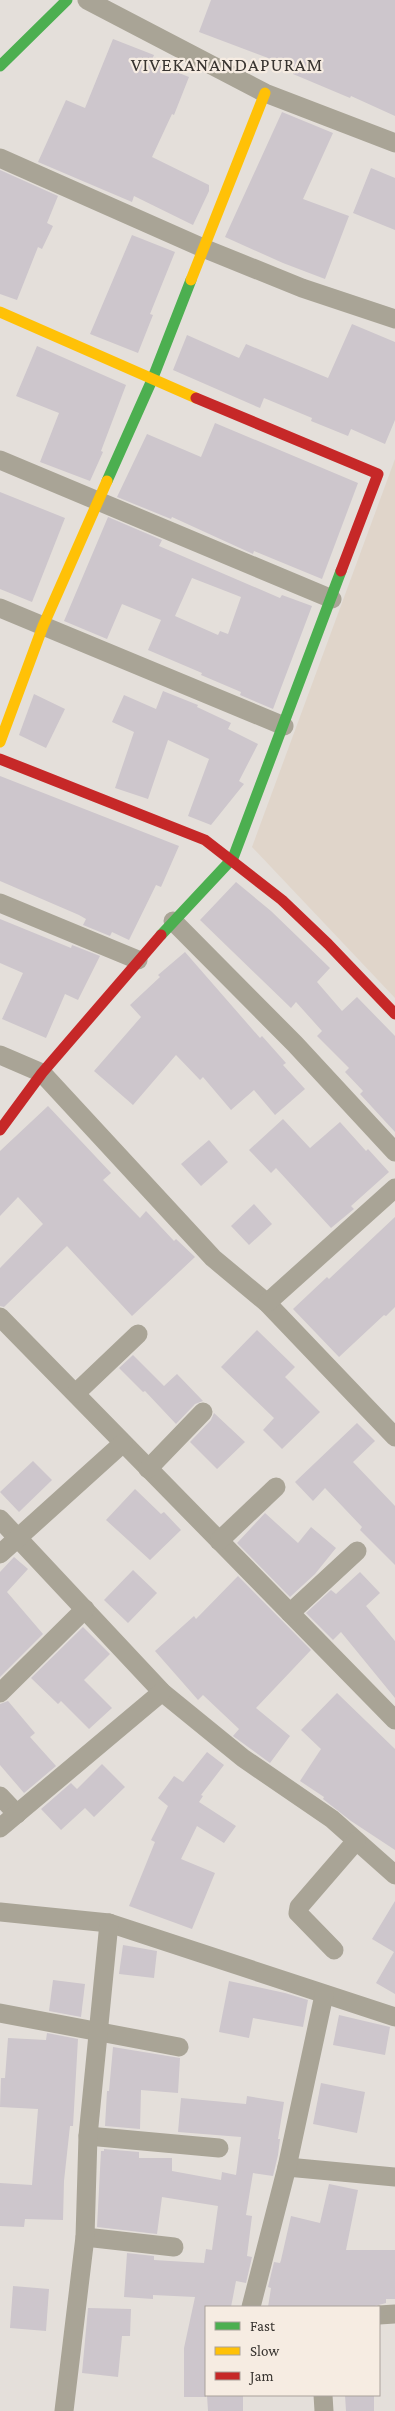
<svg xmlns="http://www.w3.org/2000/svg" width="395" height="2411" viewBox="0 0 395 2411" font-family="'Crimson Pro',serif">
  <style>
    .built { fill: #e0d5ca }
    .building { fill: #cdc6cc; fill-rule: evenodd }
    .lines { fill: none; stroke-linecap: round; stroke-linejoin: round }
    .street { stroke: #a9a496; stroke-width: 19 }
    .fast { stroke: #4caf50; stroke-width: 11 }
    .slow { stroke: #ffc107; stroke-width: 11 }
    .jam { stroke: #c62828; stroke-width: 11 }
    .labels { text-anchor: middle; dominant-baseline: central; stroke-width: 4.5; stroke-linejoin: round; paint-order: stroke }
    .neighbourhood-label { font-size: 19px; letter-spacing: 1px; fill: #383430; stroke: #f6ece2 }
  </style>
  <rect width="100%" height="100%" fill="#e4dfda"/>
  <path class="built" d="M395 459V998L252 847Z"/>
  <g class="building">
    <path d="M211 0H395V116L351 96 350 98 293 74 295 68 199 32Z"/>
    <path d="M113 39 154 55 151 62 189 77 174 115 172 114 152 157 209 185V191L193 225 134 196 132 202 38 162 66 100 85 108Z"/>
    <path d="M282 112 333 133 303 199 349 216 325 279 283 263 225 237Z"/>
    <path d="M371 168 395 178V230L353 213Z"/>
    <path d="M0 170 58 196 47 223 53 226 42 249 38 247 17 300 0 294Z"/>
    <path d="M132 235 175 252 150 314 153 315 138 353 90 334Z"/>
    <path d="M352 324 395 342V420L385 444 351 429 348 436 311 421 312 418 264 398 260 408 173 370 187 335 239 358 246 344 328 378Z"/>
    <path d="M37 346 126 385 101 451 103 452 90 481 40 462 59 413 16 396Z"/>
    <path d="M215 423 358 483 322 579 254 551 253 554 172 517 171 519 117 497 147 434 201 457Z"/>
    <path d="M0 492 65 518 32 602 0 589Z"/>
    <path d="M108 517 162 540 159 546 280 598 282 595 312 606 273 709 240 695 241 692 201 675 202 673 148 650 161 620 122 604 107 639 64 621ZM192 578 241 597 228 634 220 631 218 635 175 616Z"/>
    <path d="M163 691 198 705 197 707 231 723 228 729 258 744 239 781 244 784 211 825 188 816 209 759 168 740 148 799 115 788 134 732 112 722 124 695 156 709Z"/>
    <path d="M34 694 65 709 46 748 19 735Z"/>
    <path d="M0 776 179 846 161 887 156 885 129 940 112 932 110 936 83 925 86 919 79 915 0 881Z"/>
    <path d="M236 882 271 911 330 968 317 982 342 1011 357 997 395 1036V1132L360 1094 363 1091 345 1072 349 1068 317 1036 322 1031 296 1002 291 1008 200 920Z"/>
    <path d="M0 919 71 948 72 945 100 956 78 1000 65 994 46 1038 2 1019 23 973 0 963Z"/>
    <path d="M185 952 260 1038 262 1036 286 1063 283 1065 305 1089 275 1115 254 1090 231 1110 203 1077 200 1080 176 1055 133 1105 94 1071 141 1017 130 1005 160 977 158 975Z"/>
    <path d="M48 1106 111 1173 103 1180 140 1218 146 1211 174 1241 176 1239 195 1257 132 1316 67 1246 4 1307 0 1306V1268L43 1224 18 1197 0 1216V1151Z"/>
    <path d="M283 1119 310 1148 340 1122 366 1151 368 1149 389 1172 351 1206 354 1209 331 1228 276 1168 271 1173 249 1150Z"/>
    <path d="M209 1140 228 1162 201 1186 181 1164Z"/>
    <path d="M254 1204 272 1224 249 1245 231 1226Z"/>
    <path d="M395 1217V1307L386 1316 384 1315 339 1357 293 1309 327 1277 329 1279Z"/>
    <path d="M257 1330 295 1367 285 1377 320 1412 282 1449 263 1430 274 1418 221 1367Z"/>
    <path d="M133 1355 164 1386 177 1374 203 1401 195 1404 176 1424 145 1391 143 1392 119 1368Z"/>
    <path d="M214 1413 245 1442 217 1469 190 1442 211 1420Z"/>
    <path d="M357 1423 375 1441 353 1462 395 1506V1565L360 1530 362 1527 325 1488 313 1501 295 1482Z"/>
    <path d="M33 1461 52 1480 19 1512 0 1492Z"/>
    <path d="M135 1489 161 1514 164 1512 181 1530 150 1560 106 1520Z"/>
    <path d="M265 1513 298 1543 311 1527 336 1548 315 1574 290 1597 237 1543Z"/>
    <path d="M14 1557 28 1569 7 1592 43 1634 0 1677V1572Z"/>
    <path d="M133 1570 157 1593 128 1623 104 1600Z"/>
    <path d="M360 1572 380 1593 366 1606 395 1641V1698L341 1632 333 1640 306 1613 331 1590 336 1594Z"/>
    <path d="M238 1576 311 1650 256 1708 290 1736 270 1763 233 1736 239 1729 203 1695 198 1700 155 1651 194 1616 196 1619Z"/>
    <path d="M83 1627 110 1654 84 1680 112 1708 89 1729 61 1701 58 1704 31 1678Z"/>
    <path d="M337 1693 395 1749V1850L351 1821 323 1799 324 1797 300 1781 321 1749 301 1730Z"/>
    <path d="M8 1701 35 1733 30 1737 56 1766 24 1793 0 1765V1704Z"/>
    <path d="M207 1752 224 1765 201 1795 203 1796 199 1802 236 1826 224 1843 197 1826 181 1859 215 1873 192 1929 129 1906 155 1842 151 1840 168 1806 158 1798 174 1776 183 1782Z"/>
    <path d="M102 1764 125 1787 94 1817 85 1808 61 1830 41 1809 71 1783 77 1789Z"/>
    <path d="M395 1901V1994L376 1983 394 1952 372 1939Z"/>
    <path d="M123 1945 157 1951 154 1978 119 1974Z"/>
    <path d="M53 1980 85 1984 81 2017 49 2011Z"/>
    <path d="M229 1981 285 1993 308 2000 303 2027 253 2018 249 2038 219 2032Z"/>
    <path d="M339 2015 390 2027 385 2055 333 2045Z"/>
    <path d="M47 2033 78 2039 73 2126H70L64 2181 63 2220 25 2219 24 2227 0 2226V2183L32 2185 38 2109 0 2107 1 2078H5L8 2038 46 2040Z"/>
    <path d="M113 2047 180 2058 178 2093 141 2090 140 2129 105 2126 107 2091H109Z"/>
    <path d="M321 2083 365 2092 357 2133 313 2124Z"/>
    <path d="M247 2096 284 2102 278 2139H280L278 2155 273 2176 253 2173 246 2215 252 2216 247 2256 252 2257 246 2283 236 2281 231 2307H206V2397H184V2348L195 2297 153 2295V2299L124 2297 127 2253 154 2256V2260L204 2263 206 2249 212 2250 218 2206 162 2197 157 2234 97 2227 101 2151H104V2149L139 2152V2158H172V2171L221 2180 222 2172 236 2175 241 2137 178 2132 181 2098 246 2104Z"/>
    <path d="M329 2184 358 2190 346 2250H395V2299H386V2303L371 2307H268L271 2288 268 2287 274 2262 280 2263 281 2260 291 2216 320 2223Z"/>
    <path d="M13 2286 49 2289 46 2331 10 2328Z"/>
    <path d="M88 2308 131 2309 130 2336H122L118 2377 82 2373Z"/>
    <path d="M207 2395H243V2411H208Z"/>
    <path d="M345 2395H374V2411H346Z"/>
  </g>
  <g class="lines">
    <g class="street">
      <path d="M87 0 265 93 395 143"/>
      <path d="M0 158 203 248 302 288 395 319"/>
      <path d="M0 460 332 599"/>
      <path d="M0 608 284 726"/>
      <path d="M0 903 138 960"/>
      <path d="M173 921 295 1044 395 1152"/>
      <path d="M0 1055 42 1073 213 1258 267 1303 395 1437"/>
      <path d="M267 1303 395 1188"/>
      <path d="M0 1317 395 1720"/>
      <path d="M76 1393 138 1334"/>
      <path d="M148 1469 203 1412"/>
      <path d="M0 1519 162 1692 243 1758 332 1819 395 1875"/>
      <path d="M219 1541 276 1487"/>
      <path d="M0 1554 123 1443"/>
      <path d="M290 1613 357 1551"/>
      <path d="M0 1693 85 1609"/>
      <path d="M0 1796 17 1814"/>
      <path d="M0 1828 162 1692"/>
      <path d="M0 1912 109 1923 395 2017"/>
      <path d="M334 1950 298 1913 299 1907 356 1841"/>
      <path d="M0 2013 179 2047"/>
      <path d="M88 2136 219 2148"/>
      <path d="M287 2167 395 2177"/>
      <path d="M85 2237 174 2247"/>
      <path d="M251 2307 287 2167 324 1995"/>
      <path d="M379 2315 395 2314"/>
      <path d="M323 2395 324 2411"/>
      <path d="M64 2411 85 2237 88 2136 109 1923"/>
    </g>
    <g class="fast">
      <path d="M0 66 67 0"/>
      <path d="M107 481 152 380 191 280"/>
      <path d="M161 935 233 858 341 571"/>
    </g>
    <g class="slow">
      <path d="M191 280 265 93"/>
      <path d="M0 312 196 398"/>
      <path d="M0 742 43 626 107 481"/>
    </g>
    <g class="jam">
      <path d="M196 398 378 474 341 571"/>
      <path d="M0 759 205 840 282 900 328 944 395 1014"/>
      <path d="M0 1130 42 1073 161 935"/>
    </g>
  </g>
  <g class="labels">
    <g class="neighbourhood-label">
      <text x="227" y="64">VIVEKANANDAPURAM</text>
    </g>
  </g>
  <rect x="205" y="2306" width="175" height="90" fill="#f6ece2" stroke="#aaa29b"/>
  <rect x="215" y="2322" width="25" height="8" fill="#4caf50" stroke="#aaa29b"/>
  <text x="250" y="2331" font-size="15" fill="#383430">Fast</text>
  <rect x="215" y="2347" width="25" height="8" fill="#ffc107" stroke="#aaa29b"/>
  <text x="250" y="2356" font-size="15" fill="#383430">Slow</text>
  <rect x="215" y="2372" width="25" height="8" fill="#c62828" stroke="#aaa29b"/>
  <text x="250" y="2381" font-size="15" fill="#383430">Jam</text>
</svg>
